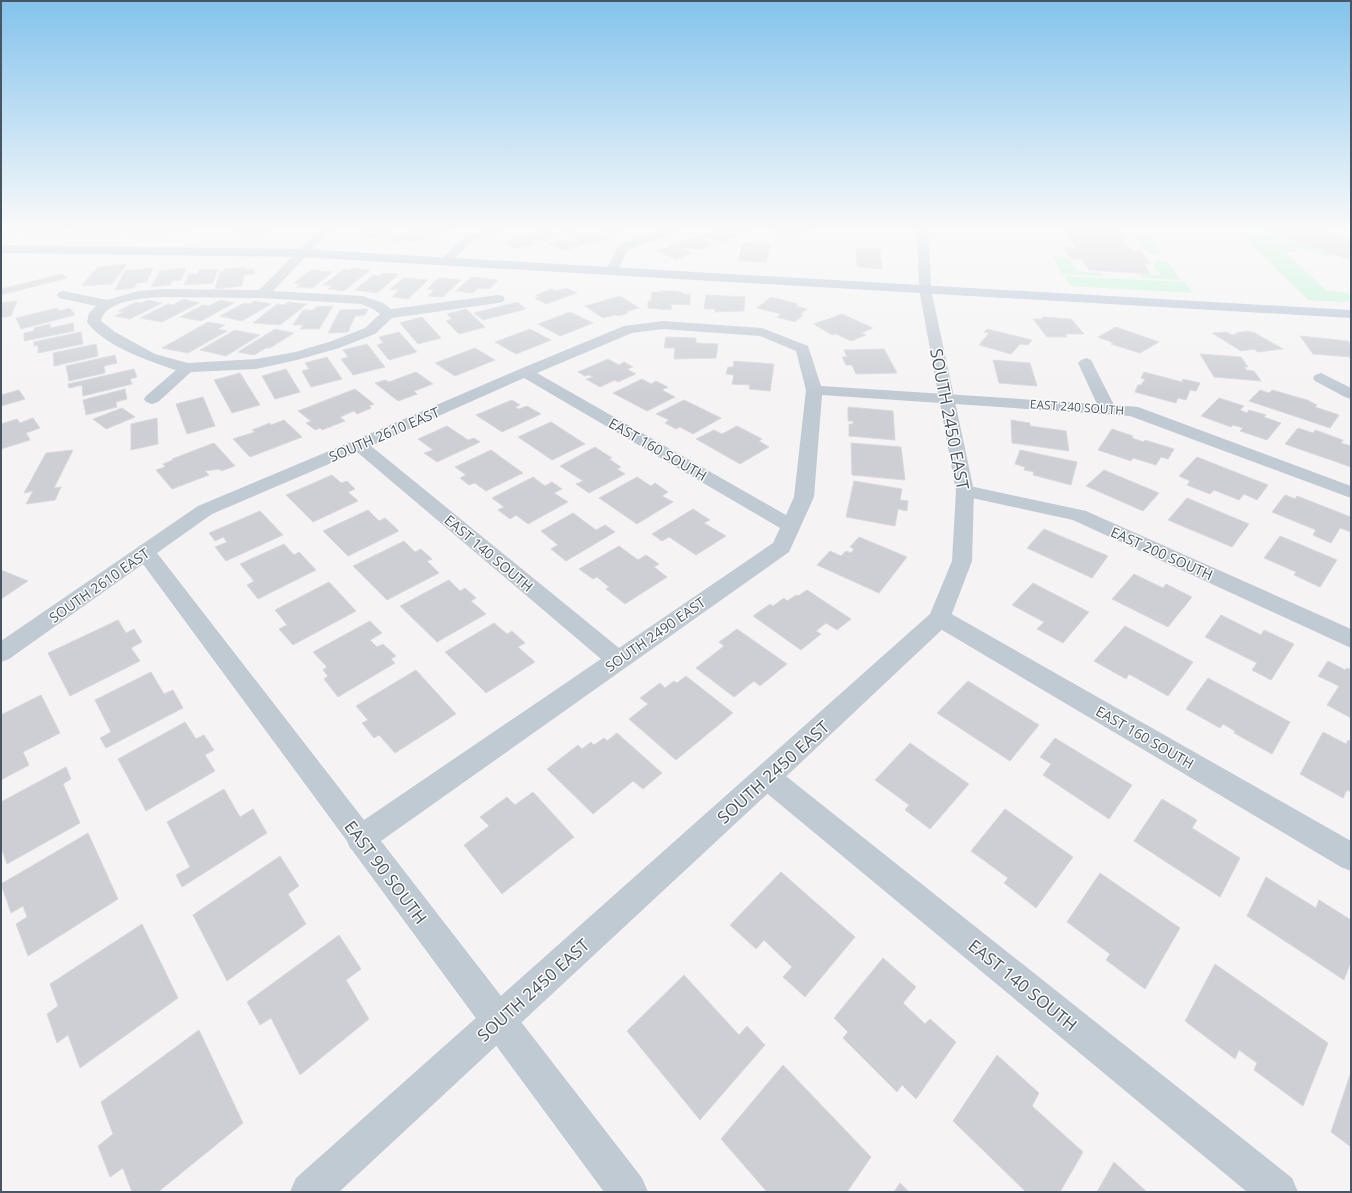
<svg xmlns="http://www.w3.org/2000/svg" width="1352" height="1193" viewBox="0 0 1352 1193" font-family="'Open Sans',sans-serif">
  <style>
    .green { fill: #c1f3d6 }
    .building { fill: #cdcfd5; stroke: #d7d9de }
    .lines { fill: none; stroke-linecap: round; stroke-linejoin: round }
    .minor { fill: #c0cad3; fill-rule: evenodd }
    .tertiary { fill: #c0cad3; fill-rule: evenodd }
    .primary { fill: #b2c1d2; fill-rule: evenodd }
    .labels { text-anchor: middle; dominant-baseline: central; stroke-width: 3; stroke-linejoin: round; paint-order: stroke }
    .far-street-label { font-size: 12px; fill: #495562; stroke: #fff }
    .street-label { font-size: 14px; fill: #495562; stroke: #fff }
    .near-street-label { font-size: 17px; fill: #495562; stroke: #fff }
  </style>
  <rect width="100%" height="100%" fill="#f5f3f3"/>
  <g class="green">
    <path d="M1234 228H1254L1336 256C1322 260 1312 245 1294 250L1296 252H1285L1327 291 1347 293 1351 296V300L1343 302 1308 300Z"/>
    <path d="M1135 237H1149L1163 255 1149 254Z"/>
    <path d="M1053 256 1067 257 1077 271 1101 273 1103 276 1062 274Z"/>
    <path d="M1153 261H1166L1181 280 1142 278 1140 274 1160 275 1153 266 1156 264Z"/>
    <path d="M1065 276 1184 282 1193 293 1070 286Z"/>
  </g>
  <g class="building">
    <path d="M12 228H28L16 235H1Z"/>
    <path d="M34 228H49L36 235H21Z"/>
    <path d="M53 228H69L58 235H42Z"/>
    <path d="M76 228H90L77 236 63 235Z"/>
    <path d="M94 228H110L98 235H82Z"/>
    <path d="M115 228H132L118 237 102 236Z"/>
    <path d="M137 228H153L147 235 129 236Z"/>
    <path d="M156 228H175L169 236 149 237Z"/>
    <path d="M178 228H195L196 230 178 233Z"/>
    <path d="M246 228H284L246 237 235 230Z"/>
    <path d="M372 228H393L385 230 391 233 371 239 358 232Z"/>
    <path d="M422 228H454L457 229 411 243 404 239 396 242 390 238 416 230 421 232 427 230Z"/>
    <path d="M555 228H585L568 233Z"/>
    <path d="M596 228H633L613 235Z"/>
    <path d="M721 228H754L757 229 744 234 735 231 728 233 737 236 722 242 702 235Z"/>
    <path d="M781 228H819L792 238 772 231Z"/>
    <path d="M1064 228 1117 230 1132 251H1141L1150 264 1143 263 1151 274 1089 270 1082 259H1071L1064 247 1076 248Z"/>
    <path d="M1258 228H1312L1326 232 1323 233 1345 236V239L1351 240V260Z"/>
    <path d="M543 229 558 236 542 241 537 239 530 241 535 244 517 249 502 242Z"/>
    <path d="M589 231 605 238 564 251 549 244 565 239 572 242 580 240 572 237Z"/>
    <path d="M694 237 714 245 699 250 690 247 683 249 692 253 676 259 656 251Z"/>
    <path d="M743 242 770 244 766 262 738 261Z"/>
    <path d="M856 248 880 249 882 269 857 267Z"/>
    <path d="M127 264 112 284 81 286 98 267Z"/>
    <path d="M245 267 244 270 255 269 254 274 244 275 242 286 215 289 220 272 224 271 225 269Z"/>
    <path d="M153 268 147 282 137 283 134 288 115 290 125 271Z"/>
    <path d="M186 268 181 280 172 281 170 285 151 287 160 271Z"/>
    <path d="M352 268 370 270 344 291 328 289 332 286 323 285 344 269 350 270Z"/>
    <path d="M218 269 213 283 184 285 189 274H198L199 270Z"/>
    <path d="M311 270 333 272 312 288 296 287 300 284 294 283Z"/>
    <path d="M382 273 399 274 377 293 355 290 373 275 379 276Z"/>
    <path d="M62 274 67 278 1 295V289Z"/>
    <path d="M471 277 498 280 489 289 478 288 473 293 456 291Z"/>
    <path d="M404 278 428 280 408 299 392 297 399 290 390 289Z"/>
    <path d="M439 278 461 280 443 297 428 296 434 290 427 289Z"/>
    <path d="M566 288 577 293 546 304 535 298 540 297 536 295 552 289 556 291Z"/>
    <path d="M661 291H674L682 292V294H690V305L672 304 671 310 648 308V301H651L652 292H661Z"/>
    <path d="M706 295 745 297 744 311 715 312V309H704Z"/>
    <path d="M620 296 639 308 625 312 628 313 618 316 615 315 603 318 585 306Z"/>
    <path d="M771 297 798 304 796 306 807 309 800 314 803 315 795 322 777 317 781 314 757 308Z"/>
    <path d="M183 299 199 303 162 322 140 318 168 304 173 305Z"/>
    <path d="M148 300 162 303 130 319 115 316 123 312 118 311 136 302 141 303Z"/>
    <path d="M220 300 234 303 201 321 180 317 203 305 209 306Z"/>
    <path d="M17 301 11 316 1 318V303Z"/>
    <path d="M255 301 271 304 242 321 220 316 244 303 250 304Z"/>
    <path d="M288 302 307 304 280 325 253 323 277 304 284 305Z"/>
    <path d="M517 302 526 309 483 320 474 313Z"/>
    <path d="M333 306 319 329H300L303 325H293L303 310H314L316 307Z"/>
    <path d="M57 308 59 311 70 308 75 315 21 329 16 318Z"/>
    <path d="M368 309 365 315 355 316 348 332 328 333 340 310Z"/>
    <path d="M466 309 485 327 459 334 446 321 452 319 447 314Z"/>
    <path d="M570 312 593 323 560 336 538 324Z"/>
    <path d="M842 314 873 328 861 333 866 335 851 341 836 334 832 335 814 324Z"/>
    <path d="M422 317 441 338 418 344 400 323Z"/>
    <path d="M1042 317 1071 319 1084 334H1065L1067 337H1047L1033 319H1043Z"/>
    <path d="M208 322 225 325 218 329 227 331 188 353 162 348Z"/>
    <path d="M73 323 74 331 24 341V333L34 331V328L50 324V328Z"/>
    <path d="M1116 327 1159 342 1140 353 1111 344 1114 343 1098 337Z"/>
    <path d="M275 329 294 333 270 348H266L254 355 238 352Z"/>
    <path d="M530 329 551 340 516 354 495 342Z"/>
    <path d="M987 329 1032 340 1028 345 1020 344 1011 354 979 345 989 333 984 332Z"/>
    <path d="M235 330 260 335 226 356 200 350Z"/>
    <path d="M1247 331 1255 333 1283 349 1258 352 1254 349 1241 351 1212 333 1227 332 1232 335 1238 334 1236 333Z"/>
    <path d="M81 332 83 344 38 353V345L34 346V342Z"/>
    <path d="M399 332 417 352 389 360 377 345 383 343 379 337Z"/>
    <path d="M1300 336 1348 341 1351 344V357L1313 354Z"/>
    <path d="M666 337 696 338V343L718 344 716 358 674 359 675 348H664Z"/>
    <path d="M96 344 98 356 54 366 53 353Z"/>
    <path d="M367 344 385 367 353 375 341 359 348 357 343 350Z"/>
    <path d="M475 348 495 360 455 376 435 363Z"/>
    <path d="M884 349 897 373 856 374 852 365H846L842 357H847L844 350Z"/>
    <path d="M1200 354 1241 357 1248 367H1244L1247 370 1254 371 1261 381 1214 377Z"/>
    <path d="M115 355 117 363 104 366 105 373 69 381 66 366Z"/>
    <path d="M327 357 342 379 311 387 302 371 309 369 305 363Z"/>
    <path d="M608 359 619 365 624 362 633 367 627 369 636 374 618 382 615 380 600 387 586 379 593 377 589 375 585 376 578 372Z"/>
    <path d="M993 360 1030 363 1037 386 999 383Z"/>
    <path d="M734 361 774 364 770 391 749 389 750 385 732 384 734 375 726 374 728 367H733Z"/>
    <path d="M134 369 137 377 130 379 132 384 83 396 82 385 69 388 68 384Z"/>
    <path d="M286 369 300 392 275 399 262 376Z"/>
    <path d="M416 372 433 384 414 391 417 394 398 401 375 383 385 380 389 382Z"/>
    <path d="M1144 372 1182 382 1183 379 1200 383 1196 391 1190 390 1186 400 1178 398 1176 403 1135 392 1138 385H1141L1145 379 1141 378Z"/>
    <path d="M240 373 260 405 232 413 214 380Z"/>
    <path d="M642 379 651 384 656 381 668 387 662 390 675 397 647 411 613 393Z"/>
    <path d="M125 389 127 399 116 402 117 407 86 415 83 400Z"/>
    <path d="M355 389 374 404 369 406 371 408 357 414 354 411 340 417 345 421 322 430 320 428 315 430 306 423 311 421 298 411Z"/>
    <path d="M19 390 25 399 1 406V395Z"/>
    <path d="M1260 390 1269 393 1272 390 1307 400 1317 405 1315 407 1339 415 1330 428 1249 401Z"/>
    <path d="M203 397 215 426 187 434 176 404Z"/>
    <path d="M1219 398 1244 406 1240 410 1247 413 1249 410 1266 415 1264 417 1281 423 1267 440 1240 431 1243 428 1233 425 1231 427 1201 416Z"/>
    <path d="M512 400 520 405 515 407 519 409 527 406 541 414 502 432 476 415Z"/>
    <path d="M684 400 721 418 693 434 680 427 676 429 665 423 669 420 656 414Z"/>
    <path d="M848 407 893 411 895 440 849 436V424H853V421H848Z"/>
    <path d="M122 408 135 417 106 429 93 419Z"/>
    <path d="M33 418 40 428 26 433 30 440 1 449V424L17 419 20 423Z"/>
    <path d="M157 418 158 444 131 450V424Z"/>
    <path d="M284 420 302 437 250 457 233 439 255 432 252 430 270 423 271 425Z"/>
    <path d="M1011 420 1030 423V426L1066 431 1069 451 1012 443Z"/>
    <path d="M551 422 585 444 552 460 518 437Z"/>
    <path d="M447 426 468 440 474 438 480 442 437 462 424 453 433 450 418 439Z"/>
    <path d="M737 426 762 439 759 441 769 447 740 464 696 439 714 430 722 434Z"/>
    <path d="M1298 428 1313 433 1315 430 1343 440 1341 443 1351 446V467L1285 444Z"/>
    <path d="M1112 429 1133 436 1132 438 1144 442 1145 440 1174 449 1168 459 1161 457 1156 465 1133 458 1131 461 1098 450Z"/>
    <path d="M214 443 235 466 221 471 220 469 205 471 209 475 172 489 156 470 165 467 163 464 173 460 172 459Z"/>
    <path d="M851 443 901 447 905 480 852 475Z"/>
    <path d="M595 447 612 458 609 459 621 467 617 469 625 474 589 493 576 484 583 481 560 466Z"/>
    <path d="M73 450 54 488 61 487 55 500 26 504 33 491 24 493 46 453Z"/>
    <path d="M491 450 523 473 486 491 475 483 469 485 460 478 466 475 455 467Z"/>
    <path d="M1020 450 1077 462 1071 485 1033 475 1034 472 1024 470 1025 467 1015 464Z"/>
    <path d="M1197 457 1268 485 1257 500 1244 494 1239 500 1214 490 1210 494 1187 485 1190 481 1179 476Z"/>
    <path d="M1104 470 1159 493 1143 511 1086 486Z"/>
    <path d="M332 475 341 483 347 481 355 489 348 492 358 501 313 522 286 495Z"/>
    <path d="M533 477 545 486 552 482 562 489 554 493 568 502 528 524 516 515 510 519 498 510 504 507 492 498Z"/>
    <path d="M637 477 651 486 655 483 668 492 662 496 673 502 637 524 599 498Z"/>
    <path d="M854 481 902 489 900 500 908 501 907 511 898 509 895 526 846 517Z"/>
    <path d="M1285 495 1295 499 1297 496 1351 517V532L1340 528 1331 543 1313 535 1316 530 1272 512Z"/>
    <path d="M1187 498 1249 524 1232 547 1168 520Z"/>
    <path d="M693 509 710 520 704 523 726 536 696 555 669 537 662 541 652 534Z"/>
    <path d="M368 510 379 521 385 518 399 531 348 556 323 531Z"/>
    <path d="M260 511 283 535 226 561 215 547 227 542 223 537 215 541 209 533Z"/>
    <path d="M573 513 596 530 605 525 615 532 566 561 551 549 558 545 541 531Z"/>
    <path d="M1044 529 1108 556 1092 578 1027 548Z"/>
    <path d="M1280 536 1337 560 1320 587 1294 575 1296 572 1264 558Z"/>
    <path d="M859 537 907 557 879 593 817 565 830 551 841 556 846 551 851 553 854 549 850 547Z"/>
    <path d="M404 541 415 552 421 549 432 559 427 561 439 573 387 600 353 566Z"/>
    <path d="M284 544 294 555 299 552 316 570 258 599 247 585 254 581 240 564Z"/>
    <path d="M619 546 638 560 646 555 659 564 654 567 667 577 625 604 606 589 609 587 597 577 593 579 579 569Z"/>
    <path d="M1 570 28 581 1 599Z"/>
    <path d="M1134 574 1163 588 1166 584 1192 597 1168 627 1112 599Z"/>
    <path d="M449 580 460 591 465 588 476 598 471 601 486 614 437 642 400 606Z"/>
    <path d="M329 582 356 611 293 645 279 629 287 625 275 610Z"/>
    <path d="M1033 583 1089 612 1063 643 1037 629 1044 622 1012 605Z"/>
    <path d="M807 590 851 619 837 630 826 623 816 631 821 634 801 650 753 616 770 604 773 606 784 598 787 601 796 595 798 596Z"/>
    <path d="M1221 615 1261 635 1264 630 1294 644 1271 680 1252 670 1257 663 1205 637Z"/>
    <path d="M118 620 126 633 134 629 142 642 131 648 140 661 70 696 48 653Z"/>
    <path d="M370 621 382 633 370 640 377 647 383 644 396 656 391 659 395 663 338 697 324 679 328 676 323 670 327 667 313 652Z"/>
    <path d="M494 623 507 634 512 631 525 643 518 647 535 662 486 693 445 652Z"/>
    <path d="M1125 626 1193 662 1168 696 1129 674 1126 679 1094 661Z"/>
    <path d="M737 629 787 664 760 686 754 681 734 697 696 668 724 646 719 642Z"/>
    <path d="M1328 661 1345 670 1347 668 1351 670V718L1327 705 1339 686 1318 676Z"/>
    <path d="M416 670 456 714 395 753 379 735 374 738 362 723 368 720 356 706Z"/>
    <path d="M151 672 164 694 173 690 183 708 106 748 100 738 111 732 95 700Z"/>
    <path d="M686 676 733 713 676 760 629 719 648 704 640 698 660 683 665 688 674 681 677 683Z"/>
    <path d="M1208 678 1290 722 1272 754 1234 733 1235 731 1223 724 1220 728 1186 709Z"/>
    <path d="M968 681 1039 725 1010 761 937 713Z"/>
    <path d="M41 695 60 733 23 752 29 765 1 780V715Z"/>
    <path d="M185 722 196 739 204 735 214 750 205 755 215 771 146 811 118 759Z"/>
    <path d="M1323 732 1346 744 1348 740 1351 742V792L1347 790 1343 798 1300 774Z"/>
    <path d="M617 733 662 773 643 789 633 781 593 814 547 769 578 745 582 749 591 742 594 745 604 738 607 741Z"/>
    <path d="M1055 738 1132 785 1109 819 1043 775 1051 764 1040 757Z"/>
    <path d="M910 743 969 784 930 829 905 810 909 805 875 780Z"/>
    <path d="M66 767 71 779 63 784 80 823 7 864 1 847V802Z"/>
    <path d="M224 789 240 817 253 809 267 833 182 887 176 875 190 867 167 822Z"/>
    <path d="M533 792 574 837 502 894 464 845 489 826 480 817 507 797 515 805Z"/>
    <path d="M1162 799 1197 820 1192 828 1240 858 1220 897 1134 841Z"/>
    <path d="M1005 809 1073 857 1036 908 1004 883 1008 878 971 851Z"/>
    <path d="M88 833 118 899 28 956 16 924 27 917 23 906 11 913 1 884Z"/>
    <path d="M280 856 299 886 288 894 306 924 227 981 193 915Z"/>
    <path d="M781 872 855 937 805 997 783 977 792 967 764 940 756 949 730 925Z"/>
    <path d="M1100 873 1180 928 1145 989 1106 960 1110 954 1067 922Z"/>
    <path d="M1266 877 1316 908 1319 900 1351 920V961L1344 980 1247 916Z"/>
    <path d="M142 924 178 998 80 1068 68 1035 57 1043 47 1014 58 1006 50 984Z"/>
    <path d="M339 935 361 969 346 980 369 1019 300 1075 271 1018 260 1025 247 1002Z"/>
    <path d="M883 958 916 987 903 1003 925 1024 930 1019 956 1042 916 1099 902 1085 897 1092 843 1038 848 1032 834 1018Z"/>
    <path d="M1215 964 1328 1043 1303 1106 1254 1070 1257 1063 1239 1050 1235 1059 1185 1021Z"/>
    <path d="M684 975 739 1035 747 1026 765 1045 700 1120 627 1031Z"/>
    <path d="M199 1030 243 1123 158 1192H132L123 1168 110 1177 98 1146 113 1134 101 1102Z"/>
    <path d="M997 1055 1039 1093 1032 1106 1083 1152 1060 1192H1026L953 1121Z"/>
    <path d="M783 1065 871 1157 847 1192H767L721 1139Z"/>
    <path d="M1351 1072V1147L1331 1132Z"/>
    <path d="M1114 1162 1147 1192H1097Z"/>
    <path d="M900 1183 909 1192H894Z"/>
  </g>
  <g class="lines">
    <g class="minor">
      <path d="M325 228H340L338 230 325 236 273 291 363 296 383 303 391 309 498 295 503 296 505 299 503 302 498 303 392 318 375 334 339 348 297 360 256 369 191 372 158 402 152 404 146 402 144 399 146 396 176 370C150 362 103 345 87 322L89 313 96 306 59 298 57 295 59 292 64 291 107 300 138 291 162 289 259 290 317 232ZM162 297 262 298 361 304 373 309 380 314 365 328 329 342 295 352 256 359 188 363 155 354 115 332 101 321C105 300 145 298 162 297Z"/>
      <path d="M491 228H508L506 230 473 240 450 263H442L440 260 465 236Z"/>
      <path d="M670 228H686L684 230 628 250 616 273H608L606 270 619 245Z"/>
      <path d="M663 321 762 328 808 346 821 386 1097 404 1078 363 1081 360 1086 358 1091 360 1114 405 1138 407 1351 486V498L1130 416 822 395 814 497 789 552 381 841 642 1178 648 1192H604L352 850 350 848 347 841 143 564 9 659 1 662V641L198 506 353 441 520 369 624 326ZM663 329 760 336 796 351 806 390 794 497 786 515 537 373 632 333ZM524 378 780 528 773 543 619 648 371 446ZM357 452 601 659 364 820 157 553 212 514Z"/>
      <path d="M1321 373 1351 388V399L1345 397 1315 381 1313 378 1315 375Z"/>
      <path d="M965 485 1086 511 1351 629V648L1073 520 958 495 956 491 958 487Z"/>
      <path d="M940 610 948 612 1351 841V871L1341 867 932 624 929 618 932 612Z"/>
      <path d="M767 765 777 769 1292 1178 1298 1192H1247L757 785 753 777 757 769Z"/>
    </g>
    <path class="tertiary" d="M917 228H929L931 289 974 491 972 561 948 624 777 785 339 1192H290L296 1178 930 614 952 561 956 491 919 289Z"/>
    <path class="primary" d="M1 245 301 249 1351 310V318L301 257 1 253Z"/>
  </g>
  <linearGradient id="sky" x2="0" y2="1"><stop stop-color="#83c3ec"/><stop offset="0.58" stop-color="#fafafa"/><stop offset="1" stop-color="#fafafa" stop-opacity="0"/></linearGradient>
  <rect width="1352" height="395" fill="url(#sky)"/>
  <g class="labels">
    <g class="far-street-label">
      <text transform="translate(1077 407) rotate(4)">EAST 240 SOUTH</text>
    </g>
    <g class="street-label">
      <text transform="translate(384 434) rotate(-23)">SOUTH 2610 EAST</text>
      <text transform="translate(658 449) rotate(30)">EAST 160 SOUTH</text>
      <text transform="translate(489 553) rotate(40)">EAST 140 SOUTH</text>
      <text transform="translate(1162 553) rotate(24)">EAST 200 SOUTH</text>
      <text transform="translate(99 585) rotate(-35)">SOUTH 2610 EAST</text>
      <text transform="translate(655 634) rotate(-35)">SOUTH 2490 EAST</text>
      <text transform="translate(1145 737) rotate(30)">EAST 160 SOUTH</text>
    </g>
    <g class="near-street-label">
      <text transform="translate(950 419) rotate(79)">SOUTH 2450 EAST</text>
      <text transform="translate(773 772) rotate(-42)">SOUTH 2450 EAST</text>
      <text transform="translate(386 872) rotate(53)">EAST 90 SOUTH</text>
      <text transform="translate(1023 985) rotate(39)">EAST 140 SOUTH</text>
      <text transform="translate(533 990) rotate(-42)">SOUTH 2450 EAST</text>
    </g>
  </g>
  <rect width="1352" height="1193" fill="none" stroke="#495562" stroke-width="4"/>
</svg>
